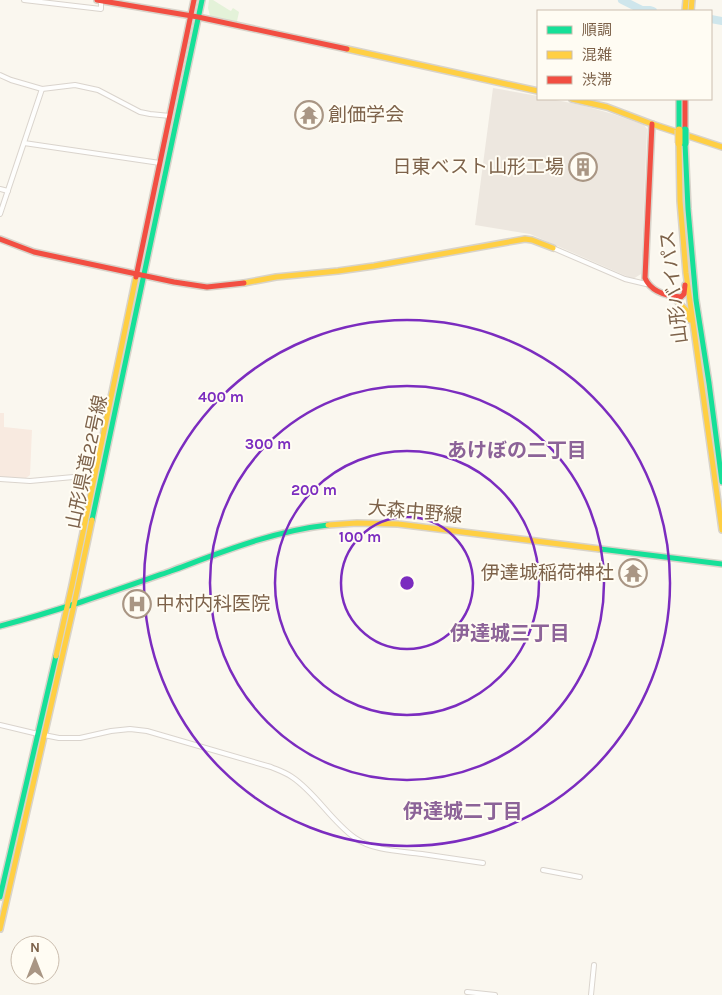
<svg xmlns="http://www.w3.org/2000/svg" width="722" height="995" viewBox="0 0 722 995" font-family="Karla,'Noto Sans JP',sans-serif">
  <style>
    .commercial { fill: #f8eae0 }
    .industrial { fill: #ede7df }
    .green { fill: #e4f2d9 }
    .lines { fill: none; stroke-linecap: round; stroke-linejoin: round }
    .river { stroke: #cfe6ec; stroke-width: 8 }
    .street-casing { stroke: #dad4cd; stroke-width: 6 }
    .fast-casing { stroke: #d8d3ca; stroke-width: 8 }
    .slow-casing { stroke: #d8d3ca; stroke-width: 8 }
    .jam-casing { stroke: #d8d3ca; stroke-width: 8 }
    .street { stroke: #fefefd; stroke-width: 4 }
    .fast { stroke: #16e098; stroke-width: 5 }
    .slow { stroke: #ffcf43; stroke-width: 5 }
    .jam { stroke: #f24e42; stroke-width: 5 }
    .fast-bridge-casing { stroke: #dcd3cb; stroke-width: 9; stroke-linecap: butt }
    .slow-bridge-casing { stroke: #dcd3cb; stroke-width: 9; stroke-linecap: butt }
    .fast-bridge { stroke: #16e098; stroke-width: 7 }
    .slow-bridge { stroke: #ffcf43; stroke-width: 7 }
    .ring { fill: none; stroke: #7b2cbf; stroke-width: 2.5 }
    .labels { text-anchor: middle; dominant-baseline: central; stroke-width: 4; stroke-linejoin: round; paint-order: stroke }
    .poi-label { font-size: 19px; fill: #7d624a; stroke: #fffcf3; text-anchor: start }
    .street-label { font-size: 19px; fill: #7d624a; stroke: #fffcf3 }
    .neighbourhood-label { font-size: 20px; font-weight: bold; fill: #8c6398; stroke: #fffcf3 }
    .centre { fill: #7b2cbf; stroke: #fffcf3; stroke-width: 2.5 }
    .ring-label { font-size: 15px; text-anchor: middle; font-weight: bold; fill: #7b2cbf; stroke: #fffcf3; stroke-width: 4; stroke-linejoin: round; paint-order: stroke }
  </style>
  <rect width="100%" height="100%" fill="#faf7ef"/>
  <path class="commercial" d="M0 413H4V427L32 430 30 475 26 478 0 477Z"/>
  <path class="industrial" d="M493 88 538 96V99H551L581 105 613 114 644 125 647 129 641 274 633 279 530 234 475 225Z"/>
  <path class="green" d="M209 0H213L229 10 231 11 233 8 239 12 237 21 245 26 211 20 208 8Z"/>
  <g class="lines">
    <g class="river">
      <path d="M622 0 642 10H650L653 11"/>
      <path d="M711 19 722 21"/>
    </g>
    <defs>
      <g id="street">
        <path d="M24 0 101 9V0"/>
        <path d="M0 75 11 80 42 89 75 85 98 90 140 112 150 114 170 116"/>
        <path d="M24 143 160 163"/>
        <path d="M0 189 8 191"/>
        <path d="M0 214 42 89"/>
        <path d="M553 248 625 279 646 284"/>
        <path d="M0 479 30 481 95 475"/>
        <path d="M0 725 38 734"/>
        <path d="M44 735 59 738H80L111 731 130 729 147 731 271 767C278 770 285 772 292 777 316 793 331 821 355 838 374 851 400 851 422 854 442 857 463 860 483 863"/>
        <path d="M543 870 580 877"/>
        <path d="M467 992 495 995"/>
        <path d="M591 995 594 965"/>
      </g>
      <g id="fast">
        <path d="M679 99V130"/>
        <path d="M685 143 688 209 696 300 709 383 722 482"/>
        <path d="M92 520 202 0"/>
        <path d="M600 549 722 564"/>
        <path d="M0 626C58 611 114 591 171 571 222 552 273 531 328 525"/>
        <path d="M0 897 56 656"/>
      </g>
      <g id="slow">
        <path d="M685 11 686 0"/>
        <path d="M691 11 692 0"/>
        <path d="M347 49 538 91"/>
        <path d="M572 99 607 107 652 124 722 147"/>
        <path d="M679 143 680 201 686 273 722 530"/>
        <path d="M244 283 276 277 338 271 374 266 525 239 532 240 553 248"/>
        <path d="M673 297 686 310 690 320"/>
        <path d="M328 525 357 523 398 524 600 549"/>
        <path d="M56 656 72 585 136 277"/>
        <path d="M0 929 74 605 92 520"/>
      </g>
      <g id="jam">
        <path d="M97 0 198 17 347 49"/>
        <path d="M685 99V130"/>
        <path d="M652 124 645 278C651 292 666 296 681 297L684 294 685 285"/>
        <path d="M0 239 34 252 174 282 207 287 244 283"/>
        <path d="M136 277 194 0"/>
      </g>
    </defs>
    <use href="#street" class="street-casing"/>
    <use href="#fast" class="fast-casing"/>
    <use href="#slow" class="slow-casing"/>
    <use href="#jam" class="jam-casing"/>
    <use href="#street" class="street"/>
    <use href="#fast" class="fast"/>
    <use href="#slow" class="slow"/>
    <use href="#jam" class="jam"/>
    <defs>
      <path id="fast-bridge" d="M685 130V143"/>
      <path id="slow-bridge" d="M679 130V143"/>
    </defs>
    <use href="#fast-bridge" class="fast-bridge-casing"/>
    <use href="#slow-bridge" class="slow-bridge-casing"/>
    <use href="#fast-bridge" class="fast-bridge"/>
    <use href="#slow-bridge" class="slow-bridge"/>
  </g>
  <g class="ring">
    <circle cx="407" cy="583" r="66"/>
    <circle cx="407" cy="583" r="132"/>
    <circle cx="407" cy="583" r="197"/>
    <circle cx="407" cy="583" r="263"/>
  </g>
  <defs>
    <symbol id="temple-ring" viewBox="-11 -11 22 22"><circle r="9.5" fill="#fffcf3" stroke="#a99684" stroke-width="1.5"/><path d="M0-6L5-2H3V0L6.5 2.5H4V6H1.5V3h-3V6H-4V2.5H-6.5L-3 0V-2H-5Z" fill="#a99684"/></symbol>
    <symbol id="building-ring" viewBox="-11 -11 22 22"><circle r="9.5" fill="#fffcf3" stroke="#a99684" stroke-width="1.5"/><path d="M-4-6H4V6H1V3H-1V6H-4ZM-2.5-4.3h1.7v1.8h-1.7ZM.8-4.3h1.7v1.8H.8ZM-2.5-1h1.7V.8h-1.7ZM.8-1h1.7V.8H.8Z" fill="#a99684"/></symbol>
    <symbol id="hospital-ring" viewBox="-11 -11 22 22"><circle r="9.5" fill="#fffcf3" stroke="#a99684" stroke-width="1.5"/><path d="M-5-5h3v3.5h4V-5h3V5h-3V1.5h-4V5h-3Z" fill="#a99684"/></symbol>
  </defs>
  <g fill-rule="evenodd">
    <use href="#temple-ring" x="293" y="99" width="32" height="32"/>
    <use href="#building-ring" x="567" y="151" width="32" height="32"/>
    <use href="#temple-ring" x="617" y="557" width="32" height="32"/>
    <use href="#hospital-ring" x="121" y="588" width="32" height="32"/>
  </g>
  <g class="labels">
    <g class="poi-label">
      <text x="328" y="115">創価学会</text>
      <text x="564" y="167" text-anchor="end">日東ベスト山形工場</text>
      <text x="614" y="573" text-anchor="end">伊達城稲荷神社</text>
      <text x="156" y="604">中村内科医院</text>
    </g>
    <g class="street-label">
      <text transform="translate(674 287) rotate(-97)">山形バイパス</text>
      <text transform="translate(87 462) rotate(-78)">山形県道22号線</text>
      <text transform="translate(415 512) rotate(5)">大森中野線</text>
    </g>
    <g class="neighbourhood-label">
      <text x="517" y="450">あけぼの二丁目</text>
      <text x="510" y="633">伊達城三丁目</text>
      <text x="463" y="811">伊達城二丁目</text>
    </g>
  </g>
  <circle cx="407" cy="583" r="8" class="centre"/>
  <g class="ring-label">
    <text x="221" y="402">400 m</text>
    <text x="268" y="449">300 m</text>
    <text x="314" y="495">200 m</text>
    <text x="360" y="542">100 m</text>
  </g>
  <rect x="537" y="10" width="175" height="90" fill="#fffcf3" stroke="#cbbeaf"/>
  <rect x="547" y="26" width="25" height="8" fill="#16e098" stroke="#cbbeaf"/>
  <text x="582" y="35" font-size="15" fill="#7d624a">順調</text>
  <rect x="547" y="51" width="25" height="8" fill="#ffcf43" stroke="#cbbeaf"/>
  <text x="582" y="60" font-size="15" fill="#7d624a">混雑</text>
  <rect x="547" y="76" width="25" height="8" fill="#f24e42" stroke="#cbbeaf"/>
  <text x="582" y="85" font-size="15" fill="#7d624a">渋滞</text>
  <g transform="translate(35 960)"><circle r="24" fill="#fffcf3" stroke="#cbbeaf"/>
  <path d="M0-4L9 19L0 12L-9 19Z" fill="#a99684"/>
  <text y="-8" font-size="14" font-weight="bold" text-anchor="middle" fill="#7d624a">N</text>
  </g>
</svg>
